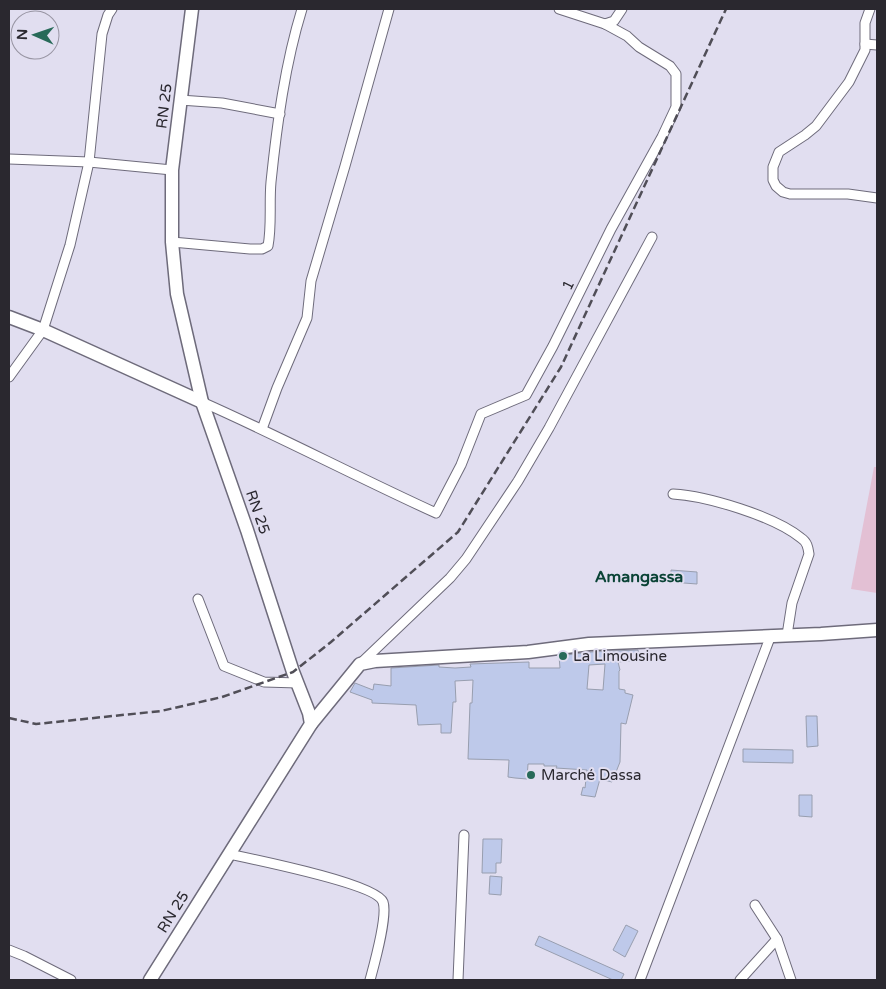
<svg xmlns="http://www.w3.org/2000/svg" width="886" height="989" viewBox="0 0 886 989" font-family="'Varela Round',sans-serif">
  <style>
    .green { fill: #e3c0d4 }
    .building { fill: #bec9ea; stroke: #989eaf; fill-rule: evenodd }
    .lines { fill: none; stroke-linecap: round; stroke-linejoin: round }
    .street-casing { stroke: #6e6b7b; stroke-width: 11 }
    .secondary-casing { stroke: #6e6b7b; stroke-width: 15 }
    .street { stroke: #fff; stroke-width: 9 }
    .secondary { stroke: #fff; stroke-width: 12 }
    .rail { stroke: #504e57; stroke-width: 2.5; stroke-dasharray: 8 4; stroke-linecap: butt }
    .poi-dot { fill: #286a59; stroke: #e1def0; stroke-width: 2 }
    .labels { text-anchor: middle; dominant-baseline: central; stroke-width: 4; stroke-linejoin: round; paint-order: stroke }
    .street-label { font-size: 15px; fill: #2a282f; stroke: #e1def0 }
    .poi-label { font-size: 15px; fill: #2a282f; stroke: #e1def0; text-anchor: start }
    .neighbourhood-label { font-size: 16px; font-weight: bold; fill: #0a4336; stroke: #e1def0 }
  </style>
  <rect width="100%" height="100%" fill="#e1def0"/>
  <path class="green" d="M874 467H877V593L851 589Z"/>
  <g class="building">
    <path d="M671 570 697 572V584L671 582Z"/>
    <path d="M638 650 639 660 618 662 620 670 619 671V689L625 690V693L633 695 626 724 621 723 620 762 612 782 600 779 595 797 581 795 583 787 585 788 587 770 556 768 557 766H544V764H528L527 779 515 778 508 777 509 760 468 759 470 703H472L473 680 455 681 456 702H453L451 733H441V724L418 725 416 705 372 703V700L350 692 355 683 373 690 374 684 391 686V668L439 665V667L455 668 471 667 470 664 529 662V668H560L559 656 590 652ZM605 664 603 690 587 689 589 665Z"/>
    <path d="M806 716H817L818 746 807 747Z"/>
    <path d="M743 749 793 750V763L743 762Z"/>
    <path d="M799 795H812V817L799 816Z"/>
    <path d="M483 839H502L501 863H496V873H482Z"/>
    <path d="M490 876 502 877 501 895 489 894Z"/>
    <path d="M626 925 638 931 625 957 613 950Z"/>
    <path d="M539 936 624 974 621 980H613L535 945Z"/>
  </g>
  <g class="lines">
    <defs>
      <g id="street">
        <path d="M559 9 605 24 614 21 622 9"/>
        <path d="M870 9 865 23V50L849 82 816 126 805 135 779 152 773 167V180L776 186 783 192 790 194H848L877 198"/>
        <path d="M865 44 877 45"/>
        <path d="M180 100 222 103 280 114"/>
        <path d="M9 159 89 162 172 170"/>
        <path d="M172 242 250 249H262L268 246C272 225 269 203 271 182 277 124 285 64 302 9"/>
        <path d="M9 377 43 330 70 245 89 162 102 34 108 15 112 9"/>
        <path d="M202 402C281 437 357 477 436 513L461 465 481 414 526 395 553 346 611 229 662 137 676 107V74L670 66 639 47 627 36 605 24"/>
        <path d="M262 429 277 388 307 318 311 281 345 166 389 9"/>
        <path d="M673 494C707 496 774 516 801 538 807 542 808 547 809 554L792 603 787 635"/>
        <path d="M198 599 224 666 264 682 298 683"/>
        <path d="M360 664 450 578 466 559 518 481 549 428 652 237"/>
        <path d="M229 854C252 859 377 884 383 902 388 916 374 965 370 980"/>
        <path d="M755 905 777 939 791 980"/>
        <path d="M9 950 24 956 71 980"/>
        <path d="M458 980 464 835"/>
        <path d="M640 980 771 635"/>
        <path d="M740 980 777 939"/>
      </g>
      <g id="secondary">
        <path d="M9 317 43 330 202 402"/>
        <path d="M311 724 360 664 375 661 528 652 589 644 821 634 877 630"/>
        <path d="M150 980 311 724 309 713 293 672 247 530 202 402 177 294 172 242V170L192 9"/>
      </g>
    </defs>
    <use href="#street" class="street-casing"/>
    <use href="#secondary" class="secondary-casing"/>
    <use href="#street" class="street"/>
    <use href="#secondary" class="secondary"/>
    <path class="rail" d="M9 718 36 724 161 711 222 697 293 672 331 642 458 532 561 367 726 9"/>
  </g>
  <g class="poi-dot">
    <circle cx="563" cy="656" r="5"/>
    <circle cx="531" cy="775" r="5"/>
  </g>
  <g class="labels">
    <g class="street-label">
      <text transform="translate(164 106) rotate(-83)">RN 25</text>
      <text transform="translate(568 285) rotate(-64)">1</text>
      <text transform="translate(258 512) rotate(71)">RN 25</text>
      <text transform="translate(173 912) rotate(-58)">RN 25</text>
    </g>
    <g class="poi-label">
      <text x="573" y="656">La Limousine</text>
      <text x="541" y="775">Marché Dassa</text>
    </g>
    <g class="neighbourhood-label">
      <text x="639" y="577">Amangassa</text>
    </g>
  </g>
  <rect width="886" height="989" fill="none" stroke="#2a282f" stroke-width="20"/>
  <g transform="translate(35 35) rotate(272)"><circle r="24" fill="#e1def0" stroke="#9895a3"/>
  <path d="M0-4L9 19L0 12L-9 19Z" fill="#286a59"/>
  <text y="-8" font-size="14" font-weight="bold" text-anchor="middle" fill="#2a282f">N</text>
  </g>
</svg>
